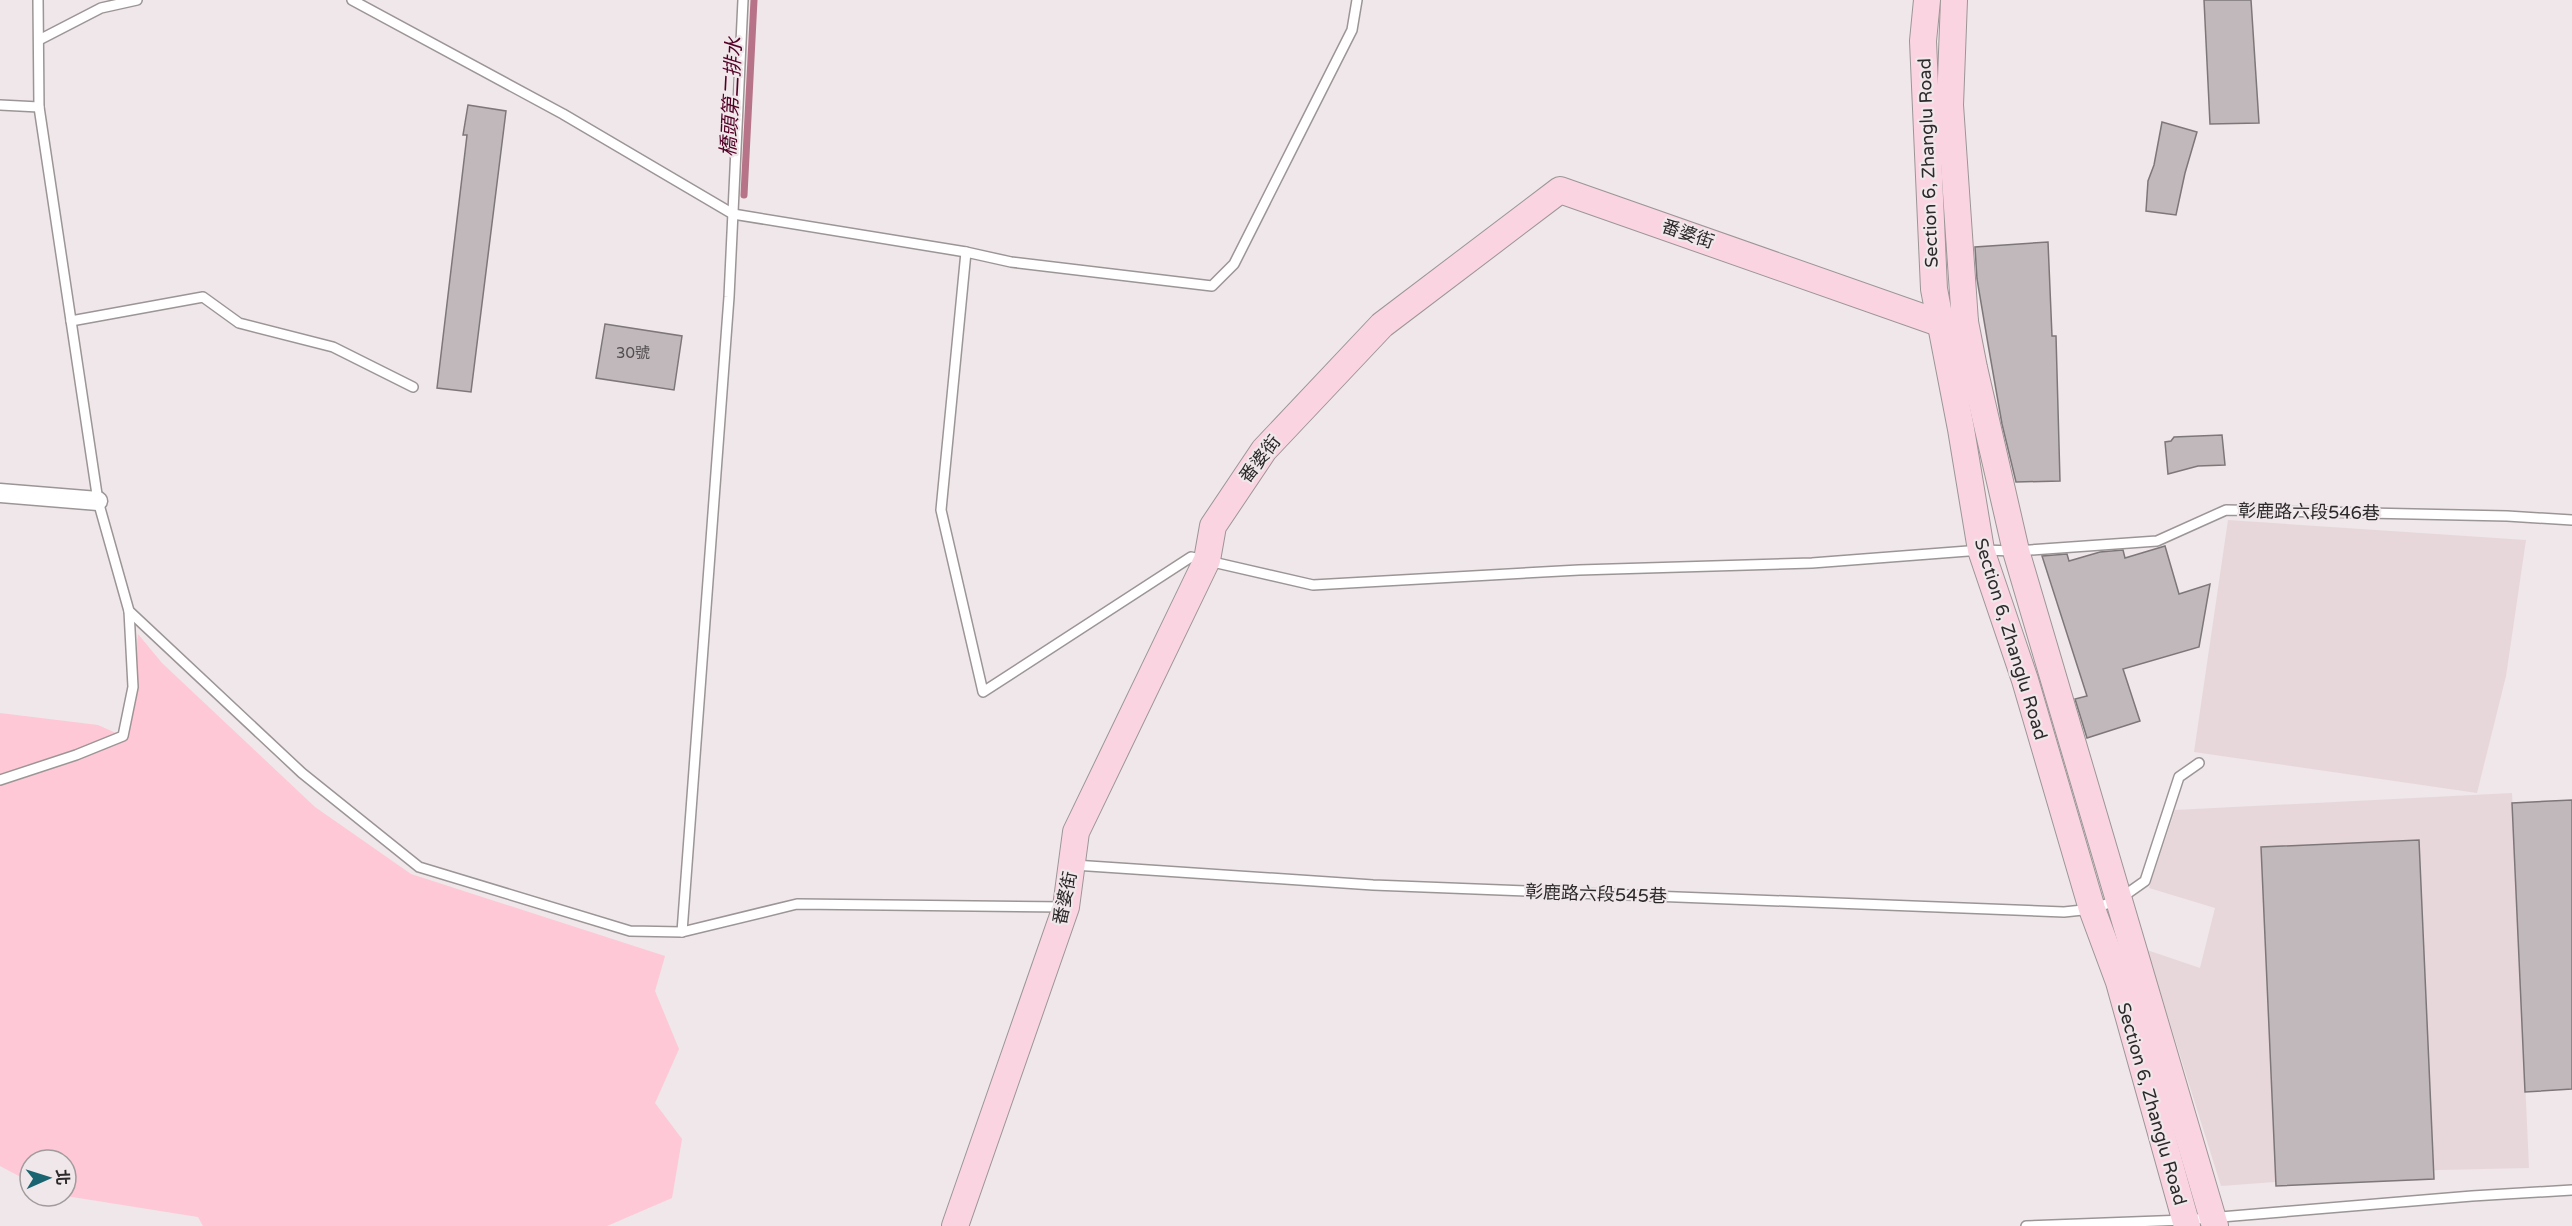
<svg xmlns="http://www.w3.org/2000/svg" width="2572" height="1226" viewBox="0 0 2572 1226" font-family="'Varela Round','Noto Sans TC',sans-serif">
  <style>
    .built { fill: #e7d7db }
    .green { fill: #fec8d6 }
    .lines { fill: none; stroke-linecap: round; stroke-linejoin: round }
    .stream { stroke: #b77488; stroke-width: 7 }
    .building { fill: #c0b8ba; stroke: #7e7779; stroke-width: 1.5 }
    .lane-casing { stroke: #9c9596; stroke-width: 12 }
    .street-casing { stroke: #9c9596; stroke-width: 21 }
    .secondary-casing { stroke: #9c9596; stroke-width: 28 }
    .lane { stroke: #fff; stroke-width: 9 }
    .street { stroke: #fff; stroke-width: 18 }
    .secondary { stroke: #fad5e1; stroke-width: 26 }
    .labels { text-anchor: middle; dominant-baseline: central; stroke-width: 4.5; stroke-linejoin: round; paint-order: stroke }
    .number-label { font-size: 15px; fill: #514d4e }
    .street-label { font-size: 18px; fill: #2c292a; stroke: #efe7e9 }
    .water-label { font-size: 20px; font-style: italic; fill: #530026; stroke: #efe7e9 }
  </style>
  <rect width="100%" height="100%" fill="#efe7e9"/>
  <g class="built">
    <path d="M2228 520 2526 540 2506 676 2477 793 2194 752Z"/>
    <path d="M2512 793 2529 1168 2439 1170 2221 1186 2147 950 2200 968 2215 908 2149 888 2175 810Z"/>
  </g>
  <path class="green" d="M138 634 162 663 315 807 411 874 665 956 655 991 679 1049 655 1103 682 1139 672 1198 607 1226H203L198 1217 66 1196V1160H30V1182L0 1166V713L98 725 127 738Z"/>
  <g class="lines">
    <path class="stream" d="M744 195 754 0"/>
  </g>
  <g class="building">
    <path d="M2204 0H2251L2259 123 2210 124Z"/>
    <path d="M468 105 506 111 471 392 437 388 467 135H463Z"/>
    <path d="M2162 122 2197 132 2185 173 2176 215 2146 211 2148 181 2154 165Z"/>
    <path d="M2048 242 2052 336H2056L2060 481 2016 482 2002 424 1988 344 1977 279 1975 247Z"/>
    <path d="M605 324 682 336 674 390 596 378Z"/>
    <path d="M2222 435 2225 465 2198 466 2168 474 2165 442 2171 441 2174 437Z"/>
    <path d="M2165 546 2179 594 2210 584 2199 647 2123 669 2140 721 2087 738 2075 699 2087 696 2042 556 2067 554 2069 561 2100 552 2123 550 2125 558Z"/>
    <path d="M2572 800V1089L2525 1092 2512 803Z"/>
    <path d="M2419 840 2434 1179 2276 1186 2261 847Z"/>
  </g>
  <g class="lines">
    <defs>
      <g id="lane">
        <path d="M38 0 39 107 98 501 129 611 302 773 419 867 630 931 682 932 797 904 1065 907"/>
        <path d="M352 0 563 114 733 214 966 252 1011 262 1212 286 1234 264 1301 131 1352 30 1357 0"/>
        <path d="M39 40 101 8 137 0"/>
        <path d="M0 105 39 107"/>
        <path d="M966 252 941 510 983 692 1191 557 1313 585 1579 570 1812 563 1981 550 2016 551 2157 541 2226 510 2507 516 2572 520"/>
        <path d="M71 321 203 297 239 323 333 347 413 387"/>
        <path d="M0 780 76 755 123 736 133 687 129 611"/>
        <path d="M1074 865 1373 885 2064 912 2092 909 2118 900 2145 881 2179 777 2199 763"/>
        <path d="M682 932 729 297 743 0"/>
        <path d="M2026 1226 2185 1220 2472 1196 2572 1190"/>
      </g>
      <path id="street" d="M0 493 98 501"/>
      <g id="secondary">
        <path d="M1927 0 1923 41 1934 289 1961 429 1981 550 2025 680 2092 909 2119 982 2187 1226"/>
        <path d="M1954 0 1950 105 1965 322 1974 368 2016 551 2215 1226"/>
        <path d="M955 1226 1066 907 1076 832 1207 560 1213 526 1264 450 1382 325 1560 190 1939 323 1965 322"/>
      </g>
    </defs>
    <use href="#lane" class="lane-casing"/>
    <use href="#street" class="street-casing"/>
    <use href="#secondary" class="secondary-casing"/>
    <use href="#lane" class="lane"/>
    <use href="#street" class="street"/>
    <use href="#secondary" class="secondary"/>
  </g>
  <g class="labels">
    <g class="number-label">
      <text x="633" y="353">30號</text>
    </g>
    <g class="street-label">
      <text transform="translate(1928 163) rotate(-92)">Section 6, Zhanglu Road</text>
      <text transform="translate(1688 234) rotate(19)">番婆街</text>
      <text transform="translate(1260 459) rotate(-52)">番婆街</text>
      <text transform="translate(2309 512) rotate(1)">彰鹿路六段546巷</text>
      <text transform="translate(2011 639) rotate(73)">Section 6, Zhanglu Road</text>
      <text transform="translate(1596 894) rotate(2)">彰鹿路六段545巷</text>
      <text transform="translate(1065 898) rotate(-78)">番婆街</text>
      <text transform="translate(2152 1104) rotate(74)">Section 6, Zhanglu Road</text>
    </g>
    <g class="water-label">
      <text transform="translate(732 97) rotate(-87)">橋頭第二排水</text>
    </g>
  </g>
  <g transform="translate(48 1178) rotate(87)"><circle r="28" fill="#efe7e9" stroke="#a19b9d" stroke-width="1.5"/>
  <path d="M0-4.5L10 22L0 15L-10 22Z" fill="#1a6471"/>
  <text y="-9" font-size="16" font-weight="bold" text-anchor="middle" fill="#2c292a">北</text>
  </g>
</svg>
